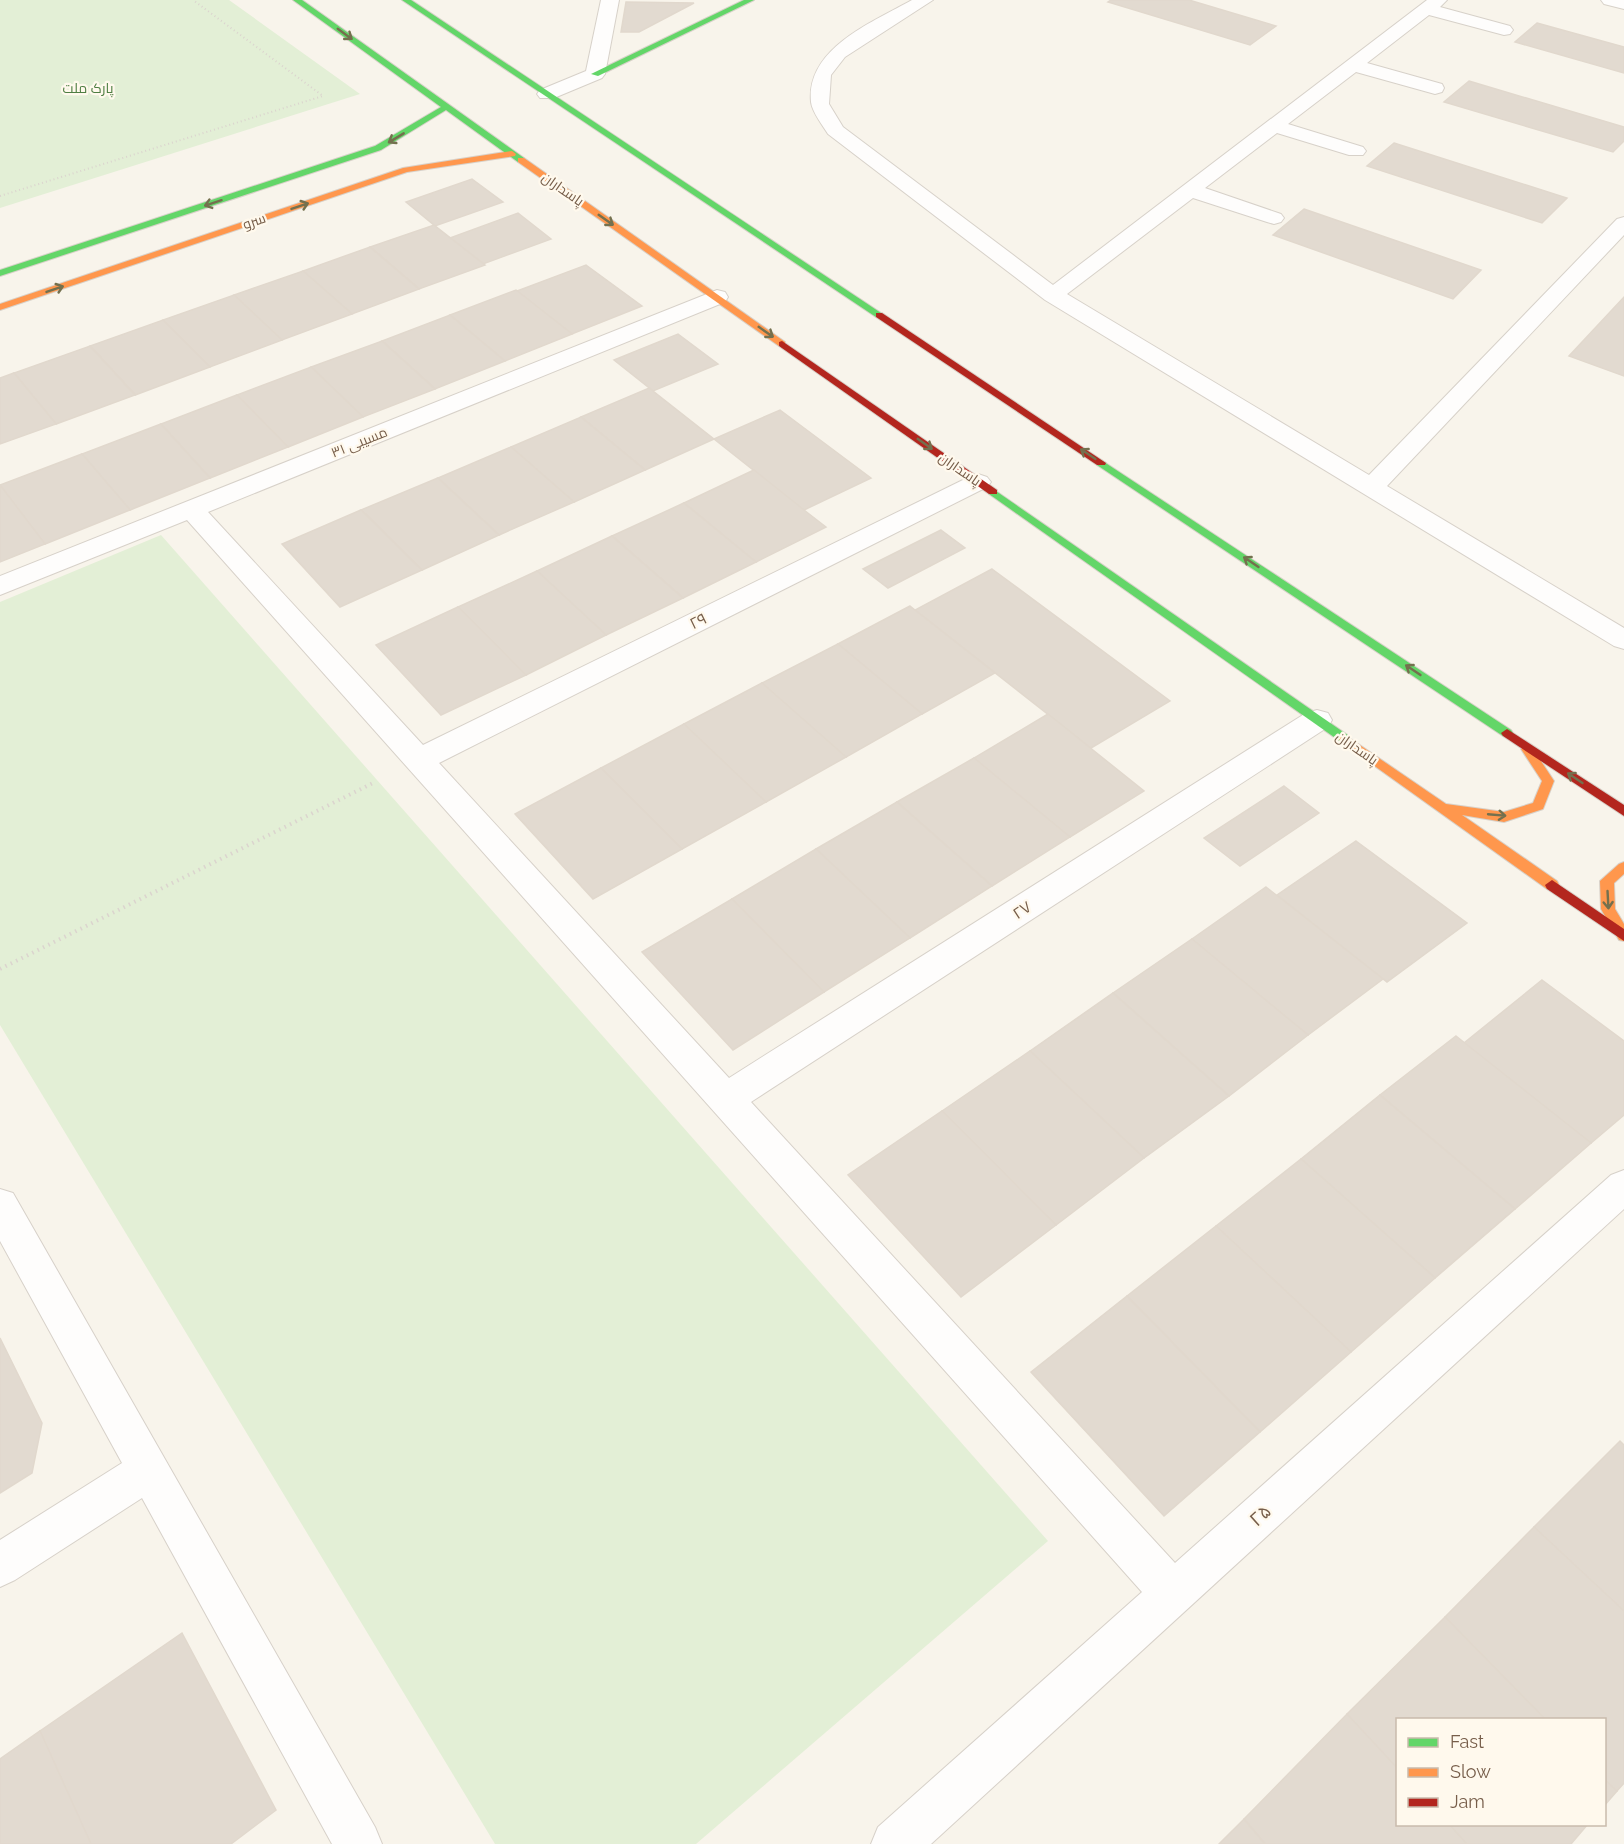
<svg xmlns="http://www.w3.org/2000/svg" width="1624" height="1844" viewBox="0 0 1624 1844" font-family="Raleway,Cairo,sans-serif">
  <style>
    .green { fill: #e3efd6 }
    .building { fill: #e2dad0; stroke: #e1d8cd; stroke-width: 1.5 }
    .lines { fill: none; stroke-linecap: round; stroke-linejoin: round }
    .lane-casing { stroke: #d7d1c9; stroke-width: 2 }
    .street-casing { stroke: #d7d1c9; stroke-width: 2 }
    .fast-casing { stroke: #d8d1c9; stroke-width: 2 }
    .slow-casing { stroke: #d8d1c9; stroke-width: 2 }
    .jam-casing { stroke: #d8d1c9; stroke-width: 2 }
    .path-far1 { stroke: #dbd4ce; stroke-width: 2; stroke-dasharray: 1 3; stroke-linecap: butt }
    .path { stroke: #dbd4ce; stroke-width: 4; stroke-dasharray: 1.5 4.5; stroke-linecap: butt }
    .lane { fill: #fefdfc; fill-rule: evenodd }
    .street { fill: #fefdfc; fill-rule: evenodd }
    .fast { fill: #63d668; fill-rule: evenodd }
    .slow { fill: #ff974d; fill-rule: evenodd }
    .jam { fill: #b3261e; fill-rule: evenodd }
    .oneway { stroke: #74704e }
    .labels { text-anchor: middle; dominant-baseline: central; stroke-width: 4.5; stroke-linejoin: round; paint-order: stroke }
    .far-park-label { font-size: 14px; fill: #4e7e42; stroke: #fff9ed }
    .far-street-label { font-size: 14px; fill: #775e4a; stroke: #fff9ed }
    .street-label { font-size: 16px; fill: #775e4a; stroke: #fff9ed }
    .near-street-label { font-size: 20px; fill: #775e4a; stroke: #fff9ed }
  </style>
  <rect width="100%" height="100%" fill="#f8f4eb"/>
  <g class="green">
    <path d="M0 0H229L360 94 0 208Z"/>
    <path d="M161 535 1048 1541 696 1844H495L0 1025V602Z"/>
  </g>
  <g class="building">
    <path d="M1111 0H1189L1276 26 1250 45 1108 2Z"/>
    <path d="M626 2 694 3 639 32H621Z"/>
    <path d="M1537 23 1624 47V73L1515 42Z"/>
    <path d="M1469 81 1624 127V141L1613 152 1444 102Z"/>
    <path d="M1394 143 1567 198 1542 223 1367 166Z"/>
    <path d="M472 179 503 202 435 226 406 202Z"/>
    <path d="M1304 209 1481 270 1453 299 1273 235Z"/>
    <path d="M518 213 551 239 483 264 450 238Z"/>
    <path d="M434 225 485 265 419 289 370 247Z"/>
    <path d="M370 247 419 289 352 314 303 271Z"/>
    <path d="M586 265 642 306 572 334 517 291Z"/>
    <path d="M303 271 352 314 282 340 234 295Z"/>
    <path d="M516 290 572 334 505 361 450 315Z"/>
    <path d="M234 295 282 340 210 367 163 320Z"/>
    <path d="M1624 297V376L1569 356Z"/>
    <path d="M450 315 505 361 435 389 382 341Z"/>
    <path d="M163 320 210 367 135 395 90 346Z"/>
    <path d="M678 334 718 364 653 391 614 360Z"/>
    <path d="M382 341 435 389 363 417 311 367Z"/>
    <path d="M90 346 135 395 56 424 14 373Z"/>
    <path d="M311 367 363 417 288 447 237 395Z"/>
    <path d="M14 373 56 424 0 444V378Z"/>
    <path d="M649 388 653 391 714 439 645 470 581 417Z"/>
    <path d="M237 395 288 447 210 478 161 424Z"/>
    <path d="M780 410 871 478 804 510 714 439Z"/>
    <path d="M581 417 645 470 574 502 511 447Z"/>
    <path d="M161 424 210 478 130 510 82 454Z"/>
    <path d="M511 447 574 502 499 535 438 478Z"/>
    <path d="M82 454 130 510 45 544 0 485Z"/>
    <path d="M754 470 804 510 826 527 756 562 684 503Z"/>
    <path d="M438 478 499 535 422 570 361 510Z"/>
    <path d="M0 485 45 544 0 562Z"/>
    <path d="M684 503 756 562 683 598 612 536Z"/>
    <path d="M361 510 422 570 340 607 282 544Z"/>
    <path d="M941 530 965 548 888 588 863 569Z"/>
    <path d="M612 536 683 598 606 635 537 571Z"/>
    <path d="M992 569 1170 701 1091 748 915 610Z"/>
    <path d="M537 571 606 635 526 675 458 607Z"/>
    <path d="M910 606 915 610 995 673 922 714 838 644Z"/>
    <path d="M458 607 526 675 441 715 376 645Z"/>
    <path d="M838 644 922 714 846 757 762 683Z"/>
    <path d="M762 683 846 757 766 802 684 724Z"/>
    <path d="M1048 714 1144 791 1070 837 974 758Z"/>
    <path d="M684 724 766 802 682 849 601 768Z"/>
    <path d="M974 758 1070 837 992 886 897 802Z"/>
    <path d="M601 768 682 849 593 899 515 814Z"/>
    <path d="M1284 786 1319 813 1240 866 1204 838Z"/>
    <path d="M897 802 992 886 910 938 816 849Z"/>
    <path d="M1356 841 1467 923 1387 982 1277 895Z"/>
    <path d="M816 849 910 938 824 992 732 899Z"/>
    <path d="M1266 887 1383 979 1308 1035 1192 939Z"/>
    <path d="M732 899 824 992 733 1050 642 952Z"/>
    <path d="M1192 939 1308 1035 1229 1096 1113 993Z"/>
    <path d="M1542 980 1624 1041V1115L1591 1143 1464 1043Z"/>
    <path d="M1113 993 1229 1096 1144 1158 1030 1051Z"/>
    <path d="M1456 1036 1591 1143 1515 1209 1380 1095Z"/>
    <path d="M1030 1051 1144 1158 1056 1225 942 1111Z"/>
    <path d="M1380 1095 1515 1209 1435 1278 1301 1159Z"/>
    <path d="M942 1111 1056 1225 961 1297 848 1175Z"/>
    <path d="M1301 1159 1435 1278 1351 1352 1216 1226Z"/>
    <path d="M1216 1226 1351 1352 1260 1432 1127 1296Z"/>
    <path d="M1127 1296 1260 1432 1164 1516 1031 1372Z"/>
    <path d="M0 1338 42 1423 32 1473 0 1493Z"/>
    <path d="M1620 1441 1624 1445V1611L1534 1527Z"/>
    <path d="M1534 1527 1624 1611V1783L1617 1791 1604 1779V1720H1546L1445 1617Z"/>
    <path d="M1445 1617 1546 1720H1398V1769L1347 1714Z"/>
    <path d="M182 1633 276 1810 231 1844H91L40 1731Z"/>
    <path d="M1347 1714 1398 1769V1824H1449L1467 1844H1265L1244 1819Z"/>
    <path d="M40 1731 91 1844H0V1759Z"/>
    <path d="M1604 1779 1617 1791 1604 1806Z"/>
    <path d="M1244 1819 1265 1844H1219Z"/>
    <path d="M1449 1824H1588L1571 1844H1467Z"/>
  </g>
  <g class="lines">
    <defs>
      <g id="lane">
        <path d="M912 0H933L845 57 831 75 829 104 843 127 1053 285 1427 0H1447L1440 7 1510 26 1513 30 1510 34 1504 35 1429 15 1367 63 1442 84 1444 88 1442 92 1435 94 1356 72 1288 124 1363 147 1366 151 1363 155H1349L1277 133 1205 188 1281 214 1284 218 1281 222 1274 224 1267 222 1193 198 1067 294 1369 475 1617 219 1624 217V235L1387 486 1624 628V649L1614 646 1045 300 828 134C823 126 812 112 811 102 806 48 873 22 912 0Z"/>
        <path d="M1601 0H1624V9L1604 4Z"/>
      </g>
      <g id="street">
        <path d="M601 0H619L605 74 602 78 554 98H540L537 94 540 90 586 71Z"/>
        <path d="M717 290 725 292 728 297 725 302 208 512 423 745 969 477 978 474 987 477 991 482 987 487 439 763 729 1078 1306 713 1317 710 1328 713 1332 720 1328 727 751 1102 1175 1563 1611 1175 1624 1170V1209L931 1844H871L878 1827 1142 1592 187 520 0 595V576Z"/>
        <path d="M0 1189 13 1193 375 1827 382 1844H332L142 1498 15 1580 0 1587V1540L122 1463 0 1241Z"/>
      </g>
      <g id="fast">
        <path d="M293 0H302L524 158V162H518L446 110 381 150 0 276V270L375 146 441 107Z"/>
        <path d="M402 0H411L884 315 876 317Z"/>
        <path d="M744 0H754L598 76 591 74Z"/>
        <path d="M1101 460 1511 730 1513 733 1511 736H1503L1097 465V461Z"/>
        <path d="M993 489 1349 736 1351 739 1349 742H1341L989 494 988 492Z"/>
      </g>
      <g id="slow">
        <path d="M512 151 516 154 515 156 407 172 0 310V304L403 168Z"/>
        <path d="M518 158H524L785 342V346H779L518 162Z"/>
        <path d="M1345 735 1446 804 1504 812 1533 803 1542 781 1521 749 1527 745 1531 746 1554 781 1543 809 1504 822 1462 815 1557 881 1559 885 1557 889H1547L1341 742 1339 739 1341 736Z"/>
        <path d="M1624 862V874L1614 883 1615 909 1624 924V941L1619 940 1601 909 1600 881 1619 864Z"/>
      </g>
      <g id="jam">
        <path d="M876 313H882L1106 463 1105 465H1097L876 317Z"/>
        <path d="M782 341 997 490V494H989L779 346V342Z"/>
        <path d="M1507 729 1624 805V816L1503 736 1501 733Z"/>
        <path d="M1552 880 1624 929V941L1547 889 1545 885Z"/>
      </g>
    </defs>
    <use href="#lane" class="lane-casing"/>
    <use href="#street" class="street-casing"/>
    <use href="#fast" class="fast-casing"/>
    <use href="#slow" class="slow-casing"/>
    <use href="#jam" class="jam-casing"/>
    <path class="path-far1" d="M0 196 323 96 193 0"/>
    <path class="path" d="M0 969 375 782"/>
    <use href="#lane" class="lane"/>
    <use href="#street" class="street"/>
    <use href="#fast" class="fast"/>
    <use href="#slow" class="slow"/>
    <use href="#jam" class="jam"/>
  </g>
  <defs><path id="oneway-shaft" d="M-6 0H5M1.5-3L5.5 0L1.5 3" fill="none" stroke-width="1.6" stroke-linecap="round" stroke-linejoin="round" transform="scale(1.5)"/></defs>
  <g class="oneway">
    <use href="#oneway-shaft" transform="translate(345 34) rotate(36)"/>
    <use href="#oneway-shaft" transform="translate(396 138) rotate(149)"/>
    <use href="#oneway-shaft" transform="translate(213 203) rotate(162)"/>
    <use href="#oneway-shaft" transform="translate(300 206) rotate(-19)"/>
    <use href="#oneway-shaft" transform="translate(606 220) rotate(35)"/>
    <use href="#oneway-shaft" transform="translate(55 289) rotate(-19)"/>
    <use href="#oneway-shaft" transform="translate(766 332) rotate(35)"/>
    <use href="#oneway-shaft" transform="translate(925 444) rotate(35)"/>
    <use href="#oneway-shaft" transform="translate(1088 454) rotate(-146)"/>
    <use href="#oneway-shaft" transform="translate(1251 562) rotate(-146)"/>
    <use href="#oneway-shaft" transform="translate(1413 670) rotate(-146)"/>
    <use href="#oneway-shaft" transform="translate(1575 778) rotate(-146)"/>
    <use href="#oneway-shaft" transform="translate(1497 815) rotate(5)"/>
    <use href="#oneway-shaft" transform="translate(1608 900) rotate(87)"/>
  </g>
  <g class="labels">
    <g class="far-park-label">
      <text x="88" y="88">پارک ملت</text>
    </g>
    <g class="far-street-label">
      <text transform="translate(563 189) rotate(35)">پاسداران</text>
      <text transform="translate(254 221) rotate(-19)">سرو</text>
      <text transform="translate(359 442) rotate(-22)">۳۱ مسیبی</text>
      <text transform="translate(960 469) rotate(35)">پاسداران</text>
      <text transform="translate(1357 748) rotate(35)">پاسداران</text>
    </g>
    <g class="street-label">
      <text transform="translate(698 621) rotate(-26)">۲۹</text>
      <text transform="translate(1022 910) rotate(-33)">۲۷</text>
    </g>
    <g class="near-street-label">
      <text transform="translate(1260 1515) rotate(-42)">۲۵</text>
    </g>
  </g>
  <rect x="1396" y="1718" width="210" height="108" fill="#fff9ed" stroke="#c9bbac" stroke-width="1.5"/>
  <rect x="1408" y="1738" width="30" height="9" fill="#63d668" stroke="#c9bbac" stroke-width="1.5"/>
  <text x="1450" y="1748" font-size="18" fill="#775e4a">Fast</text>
  <rect x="1408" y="1768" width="30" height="9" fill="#ff974d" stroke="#c9bbac" stroke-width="1.5"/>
  <text x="1450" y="1778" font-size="18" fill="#775e4a">Slow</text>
  <rect x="1408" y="1798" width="30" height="9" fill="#b3261e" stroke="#c9bbac" stroke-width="1.5"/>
  <text x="1450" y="1808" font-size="18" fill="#775e4a">Jam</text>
</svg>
